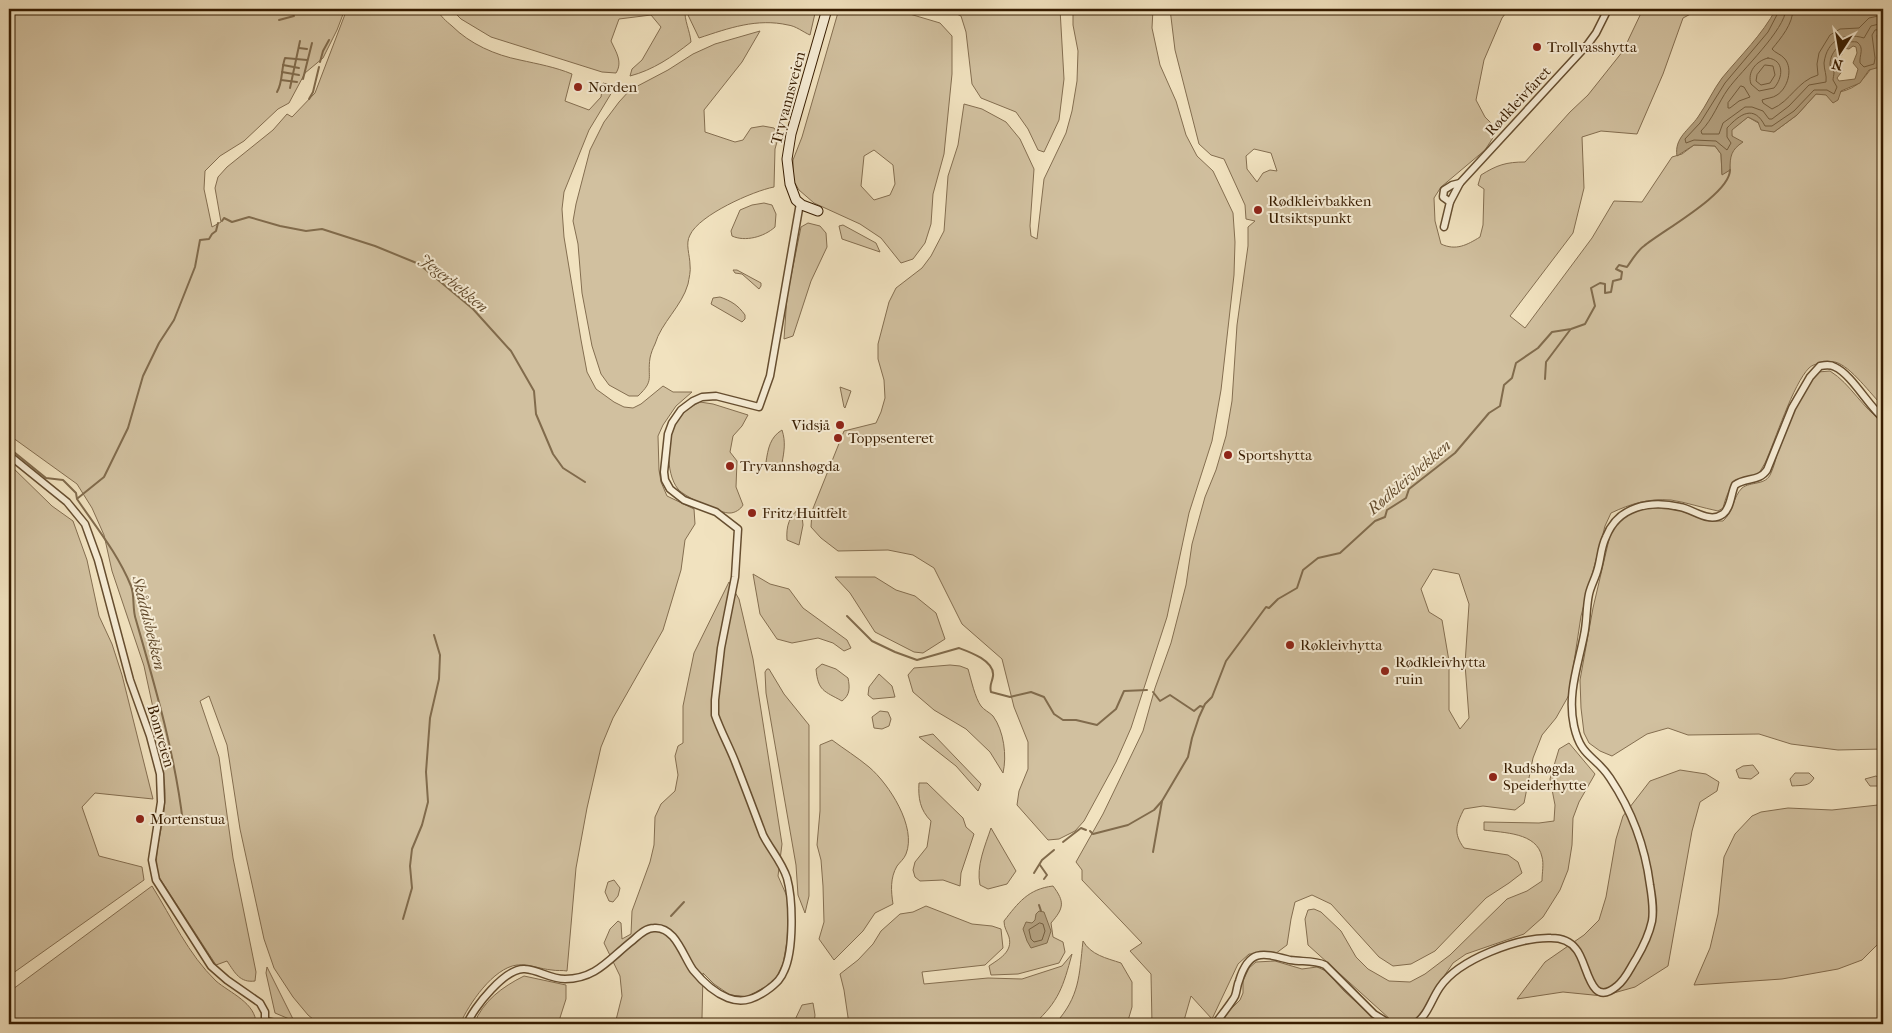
<svg xmlns="http://www.w3.org/2000/svg" width="1892" height="1033" viewBox="0 0 1892 1033" font-family="'IM FELL French Canon',serif">
  <style>
    .green { fill: #d1c09f; stroke: #846e50; fill-rule: evenodd }
    .water { fill: #b29f7e; stroke: #816b4c; fill-rule: evenodd }
    .lines { fill: none; stroke-linecap: round; stroke-linejoin: round }
    .shore { stroke: #745e3f; stroke-width: 1 }
    .stream { stroke: #816b4c; stroke-width: 2 }
    .street-casing { stroke: #664e30; stroke-width: 9 }
    .secondary-casing { stroke: #371c00; stroke-width: 11 }
    .street { stroke: #f6ecd5; stroke-width: 6 }
    .secondary { stroke: #f6ecd5; stroke-width: 9 }
    .poi-dot { fill: #8f2418; stroke: #f6ecd5; stroke-width: 2 }
    .labels { text-anchor: middle; dominant-baseline: central; stroke-width: 4; stroke-linejoin: round; paint-order: stroke }
    .poi-label { font-size: 15px; fill: #371c00; stroke: #f6ecd5; text-anchor: start }
    .street-label { font-size: 15px; fill: #371c00; stroke: #f6ecd5 }
    .water-label { font-size: 16px; font-style: italic; fill: #624a2c; stroke: #f6ecd5 }
  </style>
  <rect width="100%" height="100%" fill="#f1e2bf"/>
  <filter id="stains"><feTurbulence type="fractalNoise" baseFrequency=".004" numOctaves="4"/><feColorMatrix values="0 0 0 0 .2 0 0 0 0 .09 0 0 0 0 .02 0 0 0 .5 -.17"/></filter>
  <radialGradient id="worn" r=".72"><stop offset=".6" stop-color="#630" stop-opacity="0"/><stop offset="1" stop-color="#630" stop-opacity=".3"/></radialGradient>
  <g class="green">
    <path d="M9 9H345L337 30 323 58 305 73 289 103 278 109 244 141 220 156 205 171 204 189 212 227 221 222 215 188 218 177 227 167 273 130 287 114 292 117 315 93 347 9H437C440 16 446 21 452 26 470 44 495 55 520 60 538 64 555 67 572 74L565 101 589 110 601 97 603 83 613 86 612 92 589 130 564 192 562 209 564 237 581 340 587 372 596 389 614 402 624 407 633 408 641 404 663 386 673 392H692L676 406 663 425 658 436 659 470 661 482 667 496 694 509 695 524 685 540 681 570 663 630 613 718 601 747 587 808 576 868 567 971C562 970 557 971 552 970 540 969 529 964 517 965 493 968 469 1004 460 1024H319L308 1015 293 997 274 968 264 939 240 829 227 745 209 696 200 701 219 757 233 858 256 972 255 981C240 983 235 973 227 961L216 965 159 877C152 855 162 833 164 811 166 793 165 777 160 760L166 756 155 717 144 666 112 571 104 535 92 508 77 484 9 435Z"/>
    <path d="M451 9H685C684 20 690 31 691 42 672 57 653 70 630 76L632 69 642 60 661 27 651 15 619 19 611 41C616 52 623 62 616 73L602 72 491 37 461 19Z"/>
    <path d="M695 9H816L810 35C803 32 796 26 788 25 757 18 729 28 699 38L688 15Z"/>
    <path d="M839 9H893L940 23 952 36V74L944 154 933 194 931 224 925 243 913 259 901 263 881 238 860 224 814 203 799 190 793 180V160L802 137ZM874 150 893 165 895 184 890 195 874 200 861 186 864 156Z"/>
    <path d="M946 9H1060L1064 79 1059 120 1044 152 1038 150 1028 129 1016 112 981 98 972 84 966 32 961 16Z"/>
    <path d="M1073 9H1153L1152 28 1160 65 1176 101 1186 135 1197 156 1213 171 1233 213 1235 242 1234 275 1221 390 1212 441 1189 513 1167 617 1131 728 1116 762 1084 821 1075 831 1059 839 1048 840 1017 805 1019 791 1028 769V742L1014 707 1002 659 962 624 934 568 913 555 888 550 838 551 821 538 811 527 812 511 844 431 876 423 881 412 885 398 884 380 878 359V344L889 302 896 288 922 268 931 256 944 231 948 176 958 145 964 104 982 109 1006 122 1020 139 1034 169 1030 226 1031 236 1037 239 1044 179 1066 133 1072 111 1077 81 1078 51 1073 25Z"/>
    <path d="M1170 9H1509L1502 18 1484 60 1476 100 1485 117 1498 130 1485 150 1441 187 1434 198 1435 221 1441 244C1456 251 1467 245 1480 237L1483 225 1484 189 1478 185 1481 175C1497 165 1506 162 1525 162L1570 112 1588 95 1623 51 1643 9H1700L1683 18 1663 74 1637 134 1601 131 1582 137 1584 188 1573 233 1510 316 1525 328 1592 238 1614 201 1642 202 1672 157 1682 154 1694 145 1715 146 1721 154 1722 174 1730 170 1729 155 1736 146 1732 136 1731 130 1748 117 1774 132 1797 115 1816 94C1830 95 1851 92 1861 81 1868 74 1873 65 1880 57L1877 35 1883 34V406C1871 395 1851 366 1835 362 1827 361 1814 363 1809 368 1793 384 1775 441 1765 463L1758 475C1734 480 1729 485 1723 508L1718 511C1703 508 1685 502 1671 500 1649 498 1630 504 1611 513L1605 526 1581 616 1569 695 1556 718 1542 735 1533 758 1524 803 1515 810 1483 806 1464 809C1456 825 1453 833 1464 848L1508 855 1518 862 1522 873 1509 883 1486 898 1435 951 1411 964 1393 966 1379 957 1331 904 1312 895 1295 902 1291 919 1287 945 1275 954H1249L1238 964 1212 1019 1191 996 1183 1024H1152L1151 974 1130 951 1142 943 1082 880V870L1076 862 1103 814 1143 731 1155 688 1171 643 1186 585 1192 544 1205 497 1216 470 1226 436 1232 401 1237 325 1248 246V227L1255 221 1246 219 1245 205 1224 159 1211 155 1199 144 1175 50ZM1254 149 1271 153 1277 171 1270 170 1263 173 1257 182 1247 169 1246 156ZM1433 569 1459 574 1469 604 1465 664 1469 718 1460 729 1449 710V661L1442 620 1429 612 1421 589Z"/>
    <path d="M760 31 742 62 704 110 705 132 735 142 743 140 751 128 763 126 774 128 779 135 775 149 774 187C753 191 699 215 690 235 685 244 690 255 690 265 691 271 689 278 688 284 682 306 661 323 655 344 653 348 651 353 650 358 647 378 655 380 638 396H629L609 385 601 374 592 346 582 293 578 244 573 221 576 204 590 150 604 122 619 102 630 90 668 70 693 54 715 44Z"/>
    <path d="M764 203 772 205 776 214 775 227C764 237 745 242 732 236L731 231 740 210 752 205Z"/>
    <path d="M808 223 820 226 826 233 827 247 811 281 793 336 784 339 787 296 801 227Z"/>
    <path d="M843 225 876 243 880 252 842 239 839 226Z"/>
    <path d="M733 270H737L761 283V286L759 289 742 274 735 273Z"/>
    <path d="M720 297C731 301 738 305 745 315V319L742 322 711 304 713 298Z"/>
    <path d="M1830 371C1851 384 1862 408 1883 422V749L1838 750 1791 744 1759 734 1688 735 1668 728 1647 734 1612 756 1600 751 1589 743 1584 733 1581 708 1580 680 1593 608 1611 531 1625 516 1641 509 1657 507 1676 509 1709 521H1723C1733 512 1733 497 1742 488 1751 481 1766 486 1771 473 1777 460 1778 445 1783 432 1789 414 1805 385 1818 372Z"/>
    <path d="M840 387 851 391 845 408 844 407Z"/>
    <path d="M700 402 713 404 748 415 742 426 733 436 730 452 737 461 736 487 743 505C741 509 735 513 730 513 721 514 683 496 678 489 665 473 666 435 679 419 684 411 692 406 700 402Z"/>
    <path d="M782 430C786 442 784 452 782 463L778 466 766 462C768 449 770 437 782 430Z"/>
    <path d="M9 464 52 506 73 521 87 560 99 616 112 644 122 675 153 799 95 793 82 807 99 856 142 867 144 880 9 976Z"/>
    <path d="M801 507 803 525 799 545 787 540C786 526 789 516 801 507Z"/>
    <path d="M753 574 770 584 789 589 803 608 847 640 851 648 844 651 833 643 818 638 792 643 777 639 760 614Z"/>
    <path d="M835 577H875L896 590 915 596 936 613 945 639 923 653 914 652 875 632 850 593Z"/>
    <path d="M729 582 739 599 753 659 782 844 778 876 789 901 787 941 783 964 774 982 747 997 730 995 714 984 703 973 702 1018 697 1024H615L622 996 620 976 604 943 610 929 618 921 621 923 622 939 631 934 632 911 650 862 654 845 655 817 661 804 675 791 678 775 675 756 678 746 683 743V706L694 653Z"/>
    <path d="M822 664 836 669 848 678C850 688 850 695 842 701 824 691 818 691 816 669Z"/>
    <path d="M950 665 960 666 968 669C971 679 975 698 981 706 984 710 989 712 993 716 1004 731 1007 756 1003 773L990 752 966 729 934 710 913 692 908 675 914 668Z"/>
    <path d="M767 669H769L784 694 809 725V896L805 913 798 895 796 865 766 693 765 672Z"/>
    <path d="M879 674 892 686 895 697 873 699 868 695 869 687Z"/>
    <path d="M880 711 888 712 891 719 889 726 882 729 874 728 872 717Z"/>
    <path d="M933 734 981 784 978 791 956 766 919 737Z"/>
    <path d="M832 740C844 749 857 757 869 767 889 784 917 827 906 854 904 859 900 862 897 866 890 878 891 891 893 904L875 913 863 931 834 960 819 939 824 922 823 886 821 860 817 845 820 811V745Z"/>
    <path d="M1569 743 1595 774 1579 802 1573 818 1572 845 1568 870 1560 890 1543 917 1524 934 1466 954 1453 963 1432 994 1424 1013 1412 1022H1397L1391 1020 1308 945 1305 919 1308 910 1314 909 1321 912 1341 931 1356 957 1368 969 1389 981 1410 982 1425 974 1450 955 1507 899 1527 891 1542 881C1542 873 1544 864 1542 857 1537 832 1503 833 1484 830V822L1539 823 1554 821 1555 805 1550 779 1559 749Z"/>
    <path d="M1753 765 1759 773 1751 779 1739 778 1736 770 1743 766Z"/>
    <path d="M1680 770 1706 774 1719 782 1717 791 1700 802 1692 831 1668 966 1635 987 1603 996 1563 992 1517 999 1545 962 1584 935 1599 920 1606 897 1616 839 1623 816 1650 781Z"/>
    <path d="M1795 773H1809L1814 778C1809 787 1802 785 1792 786L1790 779Z"/>
    <path d="M1876 776 1883 780V786H1870L1865 779Z"/>
    <path d="M919 783H927L963 818 966 827 974 834 961 873 960 886 943 880 920 881 915 877 913 870 915 862 927 847 931 821C920 810 918 798 919 783Z"/>
    <path d="M1878 805H1883V939L1862 960 1838 969 1782 979 1694 985 1710 948 1718 914 1724 857 1735 834 1752 816 1761 812 1788 808 1832 810Z"/>
    <path d="M991 828 1016 871 1007 884 988 889 980 885C976 866 985 846 991 828Z"/>
    <path d="M614 880 620 888 618 896 613 902 609 901 605 892 608 882Z"/>
    <path d="M152 886C172 918 188 954 216 981 230 993 256 1003 256 1024H9V992Z"/>
    <path d="M1053 886C1065 902 1064 908 1051 923L1053 937 1063 942 1065 952 1059 963 1018 974 991 975 989 966C999 959 1013 952 1009 937 1007 931 1004 928 1004 921 1018 903 1028 889 1053 886Z"/>
    <path d="M926 906 972 924 992 926 1001 929 1003 948 985 965 922 972 924 984 988 978 1022 979 1062 966 1072 954C1063 987 1059 1001 1034 1024H849L844 990 840 974 858 960 873 944 881 931 900 914 913 912Z"/>
    <path d="M1083 941C1091 955 1106 958 1121 963L1132 982V1007L1127 1024H1055C1080 996 1079 976 1083 941Z"/>
    <path d="M1275 961 1302 969 1317 967 1326 971 1344 991 1378 1022 1379 1024 1358 1023 1346 1024H1222L1227 1013 1240 1000 1243 993V981L1249 968 1256 962Z"/>
    <path d="M267 967 294 1021 275 1013 266 973Z"/>
    <path d="M524 976 566 985V999L558 1024H474C483 1001 502 987 524 976Z"/>
    <path d="M813 1003 815 1015 814 1024H793L802 1005Z"/>
  </g>
  <g class="water">
    <path d="M1776 9H1883V34L1877 35 1880 67 1869 70 1860 83 1841 91 1838 100 1833 103 1826 95 1816 94 1797 115 1774 132 1761 130 1758 122 1748 117 1732 130V136L1743 142C1731 150 1730 156 1730 170L1722 175 1721 154 1715 146 1694 145 1677 156C1674 138 1689 130 1698 117 1707 104 1713 90 1722 78 1741 55 1762 35 1776 9ZM1853 46 1856 47 1857 53 1853 63 1858 69 1855 79 1839 81 1837 78 1843 70 1836 68 1837 58 1842 55 1841 51 1843 48 1849 49Z"/>
    <path d="M1039 911 1044 912 1051 931 1047 943 1031 948 1027 941 1023 929 1026 922 1032 923 1035 920 1036 914Z"/>
  </g>
  <g class="lines">
    <g class="shore">
      <path d="M1780 9 1768 32 1725 83 1700 123 1685 139 1686 143 1694 140 1716 141 1727 150 1731 143 1727 137V128C1740 114 1754 104 1765 126H1772L1794 111 1814 90H1827L1834 94 1837 87 1833 80C1833 78 1834 75 1834 72 1833 70 1831 68 1830 65 1830 50 1843 40 1857 42 1865 48 1859 55 1860 63L1864 67 1874 64 1875 58 1872 35 1875 30 1883 29"/>
      <path d="M1786 9C1785 30 1742 70 1728 89 1718 103 1713 119 1701 131L1702 134H1719L1723 123 1745 107H1752L1763 111 1769 119H1772L1789 106 1809 85 1826 82C1827 75 1824 70 1824 63 1827 40 1844 32 1864 38L1871 26 1883 23"/>
      <path d="M1793 9C1793 24 1781 38 1772 49 1775 53 1781 54 1785 59 1793 69 1788 88 1777 95 1773 98 1767 98 1762 100L1763 103 1772 109C1791 101 1797 81 1818 75L1817 64 1819 53 1830 35 1840 29 1859 28 1869 18 1883 15"/>
      <path d="M1768 58C1785 60 1783 78 1774 88L1759 91 1751 84C1747 72 1756 61 1768 58Z"/>
      <path d="M1765 65 1773 66 1775 75 1770 83 1761 85 1756 81 1757 75Z"/>
      <path d="M1741 86 1744 87 1750 97 1739 101 1730 108H1728V103Z"/>
      <path d="M1040 923 1043 924 1045 931 1042 940 1034 942 1031 939 1029 930Z"/>
    </g>
    <g class="stream">
      <path d="M279 20 294 16"/>
      <path d="M299 48 307 49"/>
      <path d="M320 62 323 51 329 40"/>
      <path d="M283 65 299 68"/>
      <path d="M282 72 299 75"/>
      <path d="M303 79 312 43"/>
      <path d="M281 80 297 82"/>
      <path d="M290 88 300 41"/>
      <path d="M277 92C283 82 281 69 285 58L307 60"/>
      <path d="M309 99 313 92 319 67"/>
      <path d="M222 221 224 218 232 222 249 217 280 226 306 231 322 229 375 246 419 264 473 309 511 351 534 391 536 414 553 454 563 468 585 482"/>
      <path d="M1545 379 1546 362 1570 330"/>
      <path d="M9 448 46 478 63 480 76 493 77 499C96 527 118 554 131 586 135 596 132 609 136 620 155 686 175 754 183 823"/>
      <path d="M78 498 104 477 128 428 143 376 159 343 174 320 195 267 200 240 209 239 212 234 216 231 218 223"/>
      <path d="M847 616 872 641 895 652 917 660 959 648C970 652 995 661 993 676 992 683 989 685 991 692L1010 697 1031 692 1044 697 1054 714 1063 720H1076L1097 725 1116 709 1124 691 1147 690"/>
      <path d="M1153 692 1160 701 1170 695 1194 711 1200 706 1203 707"/>
      <path d="M1090 831 1093 834 1128 825 1154 810 1162 801 1188 757 1192 738 1199 717 1205 704 1212 697 1226 661 1266 607 1269 608 1278 599 1297 588 1303 570 1318 558 1340 553 1375 521 1385 517 1387 510 1406 498 1409 489 1455 453 1489 413 1500 406 1504 385 1512 378 1516 363 1538 348 1552 332 1571 329 1585 324 1595 306 1591 288 1600 283 1605 284V293L1611 292 1613 281 1621 279 1622 272 1616 269 1619 265 1627 267C1632 260 1637 251 1644 246 1662 231 1730 194 1730 170"/>
      <path d="M1063 842 1081 828 1086 830"/>
      <path d="M1153 852 1162 801"/>
      <path d="M1040 865 1047 875 1044 879"/>
      <path d="M1034 873 1042 860 1054 850"/>
      <path d="M1039 905 1041 911"/>
      <path d="M671 916 684 902"/>
      <path d="M403 919 412 888 410 866 412 849 422 825 428 802 426 772 430 718 439 679 440 655 434 635"/>
    </g>
    <defs>
      <g id="street">
        <path d="M1450 202 1443 197 1444 190 1452 185 1460 183"/>
        <path d="M1444 227 1450 202 1460 183 1588 44 1596 33 1608 9"/>
        <path d="M9 455 67 502 85 524 98 560 130 680 150 736 160 774 161 802 152 860 156 880 211 966 227 980 260 1003 265 1012V1024"/>
        <path d="M265 1021 281 1024"/>
        <path d="M467 1024C473 1008 506 967 525 969 539 970 550 979 565 979 596 979 609 959 632 941 638 936 645 928 654 928 675 926 683 956 693 970 702 981 715 993 728 998 744 1004 757 998 770 988 776 983 781 979 784 971 794 950 793 900 787 878 782 862 770 849 763 835 754 811 745 787 736 764 730 748 721 732 715 715V700L721 648 735 577 738 529 716 512 684 500 670 489 665 480 664 472 668 434 672 423 681 410 693 401 702 397 716 396 759 407 770 376 800 203"/>
        <path d="M1215 1024C1220 1017 1232 1002 1235 996 1237 991 1237 985 1239 981 1249 948 1263 953 1290 960 1302 962 1314 960 1325 965L1374 1014 1390 1024"/>
        <path d="M1415 1024C1428 1015 1431 1000 1440 987 1459 959 1519 937 1551 938 1561 938 1570 941 1576 949 1588 962 1589 1010 1617 986 1626 979 1630 968 1636 959 1643 947 1649 935 1652 921 1654 909 1652 897 1650 885 1645 846 1632 811 1610 778 1595 755 1581 758 1574 726 1567 694 1578 666 1584 635 1587 622 1586 608 1589 594 1591 585 1596 577 1598 568 1601 557 1601 547 1606 537 1618 506 1650 500 1680 507 1693 509 1709 524 1723 514 1731 508 1731 493 1735 485 1746 477 1759 482 1767 470L1792 408 1810 377 1820 366C1825 365 1830 364 1835 367 1851 374 1868 405 1883 418"/>
      </g>
      <path id="secondary" d="M818 211 802 205 796 200 790 184 787 159 791 134 827 9"/>
    </defs>
    <use href="#street" class="street-casing"/>
    <use href="#secondary" class="secondary-casing"/>
    <use href="#street" class="street"/>
    <use href="#secondary" class="secondary"/>
  </g>
  <g class="poi-dot">
    <circle cx="1537" cy="47" r="5"/>
    <circle cx="578" cy="87" r="5"/>
    <circle cx="1258" cy="210" r="5"/>
    <circle cx="840" cy="425" r="5"/>
    <circle cx="838" cy="438" r="5"/>
    <circle cx="1228" cy="455" r="5"/>
    <circle cx="730" cy="466" r="5"/>
    <circle cx="752" cy="513" r="5"/>
    <circle cx="1290" cy="645" r="5"/>
    <circle cx="1385" cy="671" r="5"/>
    <circle cx="1493" cy="777" r="5"/>
    <circle cx="140" cy="819" r="5"/>
  </g>
  <g class="labels">
    <g class="poi-label">
      <text x="1547" y="47">Trollvasshytta</text>
      <text x="588" y="87">Norden</text>
      <text x="1268" y="201">Rødkleivbakken<tspan x="1268" dy="17">Utsiktspunkt</tspan></text>
      <text x="830" y="425" text-anchor="end">Vidsjå</text>
      <text x="848" y="438">Toppsenteret</text>
      <text x="1238" y="455">Sportshytta</text>
      <text x="740" y="466">Tryvannshøgda</text>
      <text x="762" y="513">Fritz Huitfelt</text>
      <text x="1300" y="645">Røkleivhytta</text>
      <text x="1395" y="662">Rødkleivhytta<tspan x="1395" dy="17">ruin</tspan></text>
      <text x="1503" y="768">Rudshøgda<tspan x="1503" dy="17">Speiderhytte</tspan></text>
      <text x="150" y="819">Mortenstua</text>
    </g>
    <g class="street-label">
      <text transform="translate(788 98) rotate(-75)">Tryvannsveien</text>
      <text transform="translate(1518 101) rotate(-47)">Rødkleivfaret</text>
      <text transform="translate(161 736) rotate(74)">Bomveien</text>
    </g>
    <g class="water-label">
      <text transform="translate(454 283) rotate(39)">Jegerbekken</text>
      <text transform="translate(1409 477) rotate(-41)">Rødkleivbekken</text>
      <text transform="translate(149 623) rotate(76)">Skådalsbekken</text>
    </g>
  </g>
  <rect width="1892" height="1033" fill="none" stroke="#f1e2bf" stroke-width="30"/>
  <rect x="10" y="10" width="1872" height="1013" fill="none" stroke="#371c00" stroke-width="2.5"/>
  <rect x="15" y="15" width="1862" height="1003" fill="none" stroke="#371c00"/>
  <g transform="translate(1840 52) rotate(192)" stroke="#f6ecd5" stroke-width="4" paint-order="stroke">
  <path d="M0-4L9 19L0 12L-9 19Z" fill="#371c00"/>
  <text y="-8" font-size="14" font-weight="bold" text-anchor="middle" fill="#371c00">N</text>
  </g>
  <rect width="100%" height="100%" filter="url(#stains)"/>
  <rect width="100%" height="100%" fill="url(#worn)"/>
</svg>
